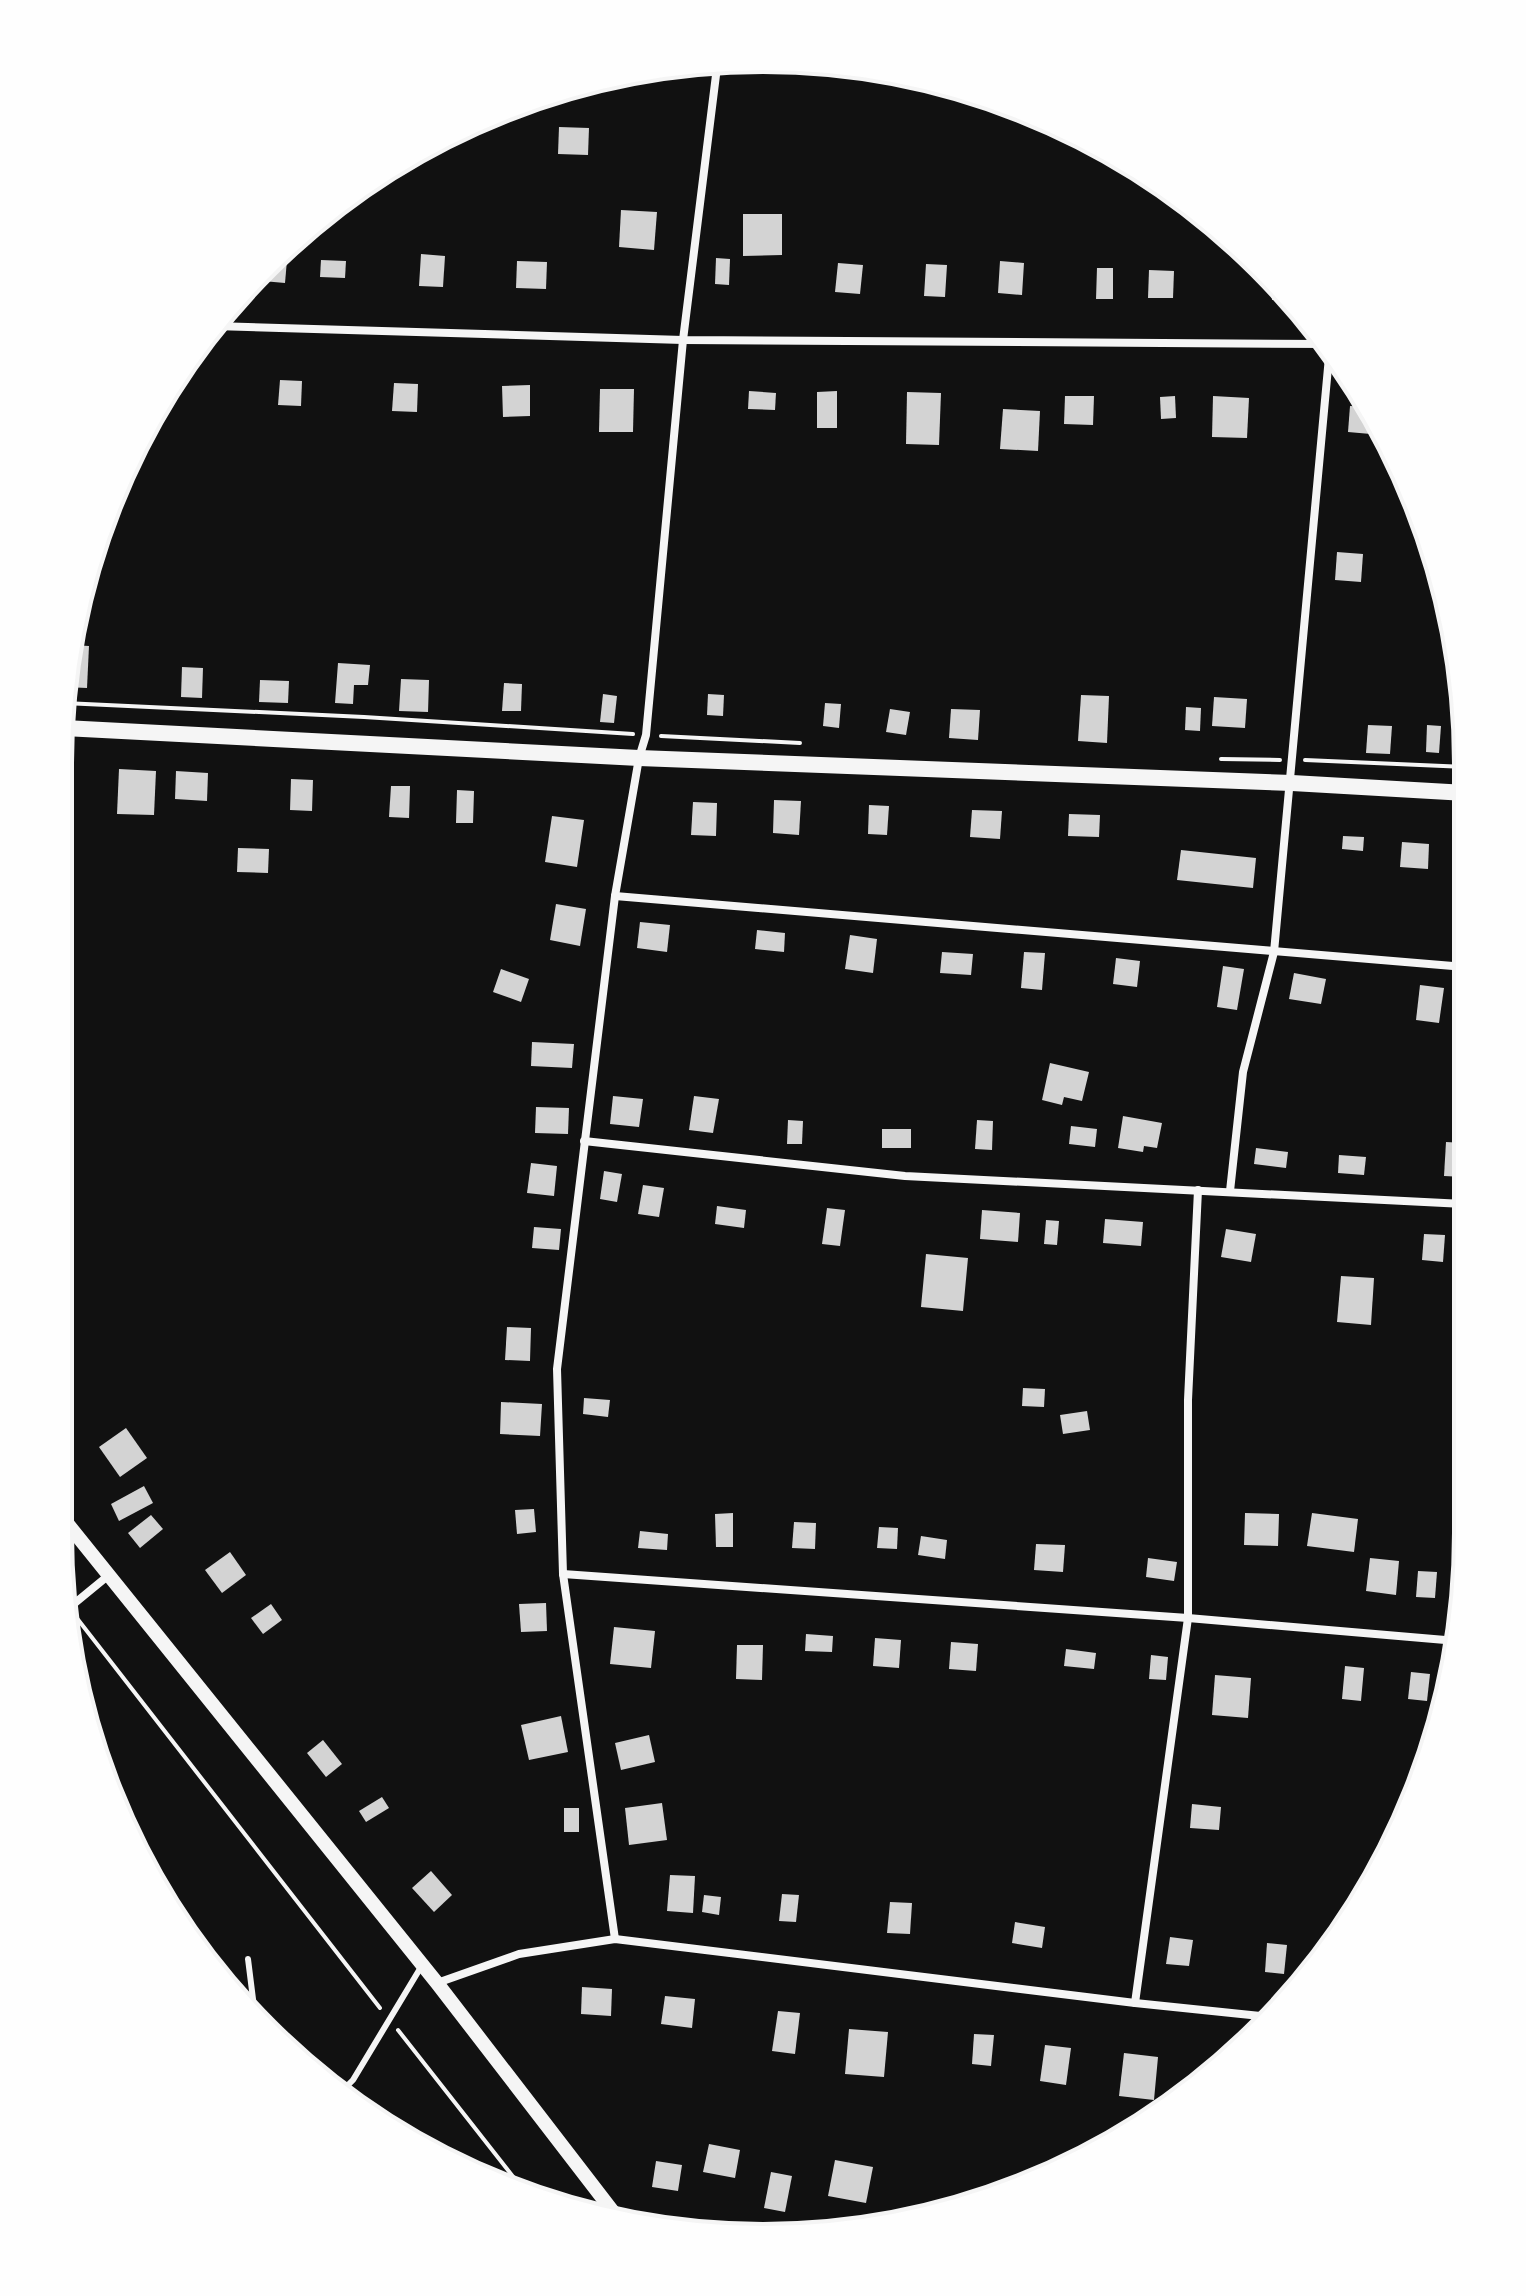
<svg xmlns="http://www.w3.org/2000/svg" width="1526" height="2296" viewBox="0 0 1526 2296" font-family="'Fira Sans',sans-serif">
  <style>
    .building { fill: #d3d3d3 }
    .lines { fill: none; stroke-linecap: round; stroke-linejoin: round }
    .path { stroke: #f5f5f5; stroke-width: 4 }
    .service { stroke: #f5f5f5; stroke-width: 6 }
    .minor { stroke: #f5f5f5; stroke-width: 8 }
    .tertiary { stroke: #f5f5f5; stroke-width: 14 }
    .secondary { stroke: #f5f5f5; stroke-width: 16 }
    .rim { fill: none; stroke: #f5f5f5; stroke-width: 4 }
  </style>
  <rect width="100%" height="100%" fill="#111"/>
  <g class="building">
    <path d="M559 127 589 128 588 155 558 154Z"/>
    <path d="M621 210 657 212 654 250 619 247Z"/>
    <path d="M743 214H782V255L743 256Z"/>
    <path d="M421 254 445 256 443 287 419 286Z"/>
    <path d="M716 258 730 259 729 285 715 284Z"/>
    <path d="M275 259 287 260 285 283 252 280Z"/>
    <path d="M321 260 346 261 345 278 320 277Z"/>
    <path d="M517 261 547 262 546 289 516 288Z"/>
    <path d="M1000 261 1024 263 1022 295 998 293Z"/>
    <path d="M838 263 863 265 860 294 835 292Z"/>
    <path d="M926 264 947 265 945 297 924 296Z"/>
    <path d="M1097 268H1113V299H1096Z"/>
    <path d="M1149 270 1174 271 1173 298H1148Z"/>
    <path d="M1272 280 1288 297 1291 300H1272Z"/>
    <path d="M280 380 302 381 301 406 278 405Z"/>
    <path d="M394 383 418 384 417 412 392 411Z"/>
    <path d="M530 385V416L503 417 502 386Z"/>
    <path d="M600 389H634L633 432H599Z"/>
    <path d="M749 391 776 393 775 410 748 409Z"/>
    <path d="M837 391V428H817V392Z"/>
    <path d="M907 392 941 393 939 445 906 444Z"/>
    <path d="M1065 396H1094L1093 425 1064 424Z"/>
    <path d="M1175 396 1176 418 1161 419 1160 397Z"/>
    <path d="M1213 396 1249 398 1247 438 1212 437Z"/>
    <path d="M1350 406 1368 407 1383 431 1382 435 1348 432Z"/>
    <path d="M1003 409 1040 411 1038 451 1000 449Z"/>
    <path d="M1337 552 1363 554 1361 582 1335 580Z"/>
    <path d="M72 645 89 646 87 688 65 687 66 664Z"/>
    <path d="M338 663 370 665 368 685H354L353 704 335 703Z"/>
    <path d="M182 667 203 668 202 698 181 697Z"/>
    <path d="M401 679 429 680 428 712 399 711Z"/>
    <path d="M260 680 289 681 288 703 259 702Z"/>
    <path d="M504 683 522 684 521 711H502Z"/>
    <path d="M603 694 617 696 614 723 600 722Z"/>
    <path d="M708 694 724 695 723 716 707 715Z"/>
    <path d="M1081 695 1109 696 1107 743 1078 741Z"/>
    <path d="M1214 697 1247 699 1245 728 1212 726Z"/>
    <path d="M825 703 841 704 839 728 823 726Z"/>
    <path d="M1186 707 1201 708 1200 731 1185 730Z"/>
    <path d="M890 709 910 712 906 735 886 732Z"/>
    <path d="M951 709 980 710 978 740 949 738Z"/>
    <path d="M1368 725 1392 726 1390 754 1366 753Z"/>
    <path d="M1427 725 1441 726 1439 753 1426 752Z"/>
    <path d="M119 769 156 771 154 815 117 814Z"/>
    <path d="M63 770H73L71 797 63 796Z"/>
    <path d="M176 771 208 773 207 801 175 799Z"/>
    <path d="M291 779 313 780 312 811 290 810Z"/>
    <path d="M391 786H410L409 818 389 817Z"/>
    <path d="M457 790 474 791 473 823H456Z"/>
    <path d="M774 800 801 801 799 835 773 833Z"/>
    <path d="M693 802 717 803 716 836 691 835Z"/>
    <path d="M869 805 889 806 887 835 868 834Z"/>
    <path d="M972 810 1002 811 1000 839 970 837Z"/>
    <path d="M1069 814 1100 815 1099 837 1068 836Z"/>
    <path d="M552 816 584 820 577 867 545 862Z"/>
    <path d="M1343 836 1364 837 1363 851 1342 849Z"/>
    <path d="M1402 842 1429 844 1428 869 1400 867Z"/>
    <path d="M238 848 269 849 268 873 237 872Z"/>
    <path d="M1181 850 1256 858 1253 888 1177 880Z"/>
    <path d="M556 904 586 909 580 946 550 940Z"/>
    <path d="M640 922 670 925 667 952 637 948Z"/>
    <path d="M757 930 785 933 784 952 755 949Z"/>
    <path d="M850 935 877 939 873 973 845 969Z"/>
    <path d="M942 952 973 954 971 975 940 973Z"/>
    <path d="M1024 952 1045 953 1042 990 1021 988Z"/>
    <path d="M1116 958 1140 961 1137 987 1113 984Z"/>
    <path d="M1223 966 1244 969 1237 1010 1217 1007Z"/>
    <path d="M501 969 529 979 521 1002 493 992Z"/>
    <path d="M1294 973 1326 979 1321 1004 1289 999Z"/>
    <path d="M1420 985 1444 988 1439 1023 1416 1020Z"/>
    <path d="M532 1042 574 1044 572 1068 531 1066Z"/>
    <path d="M1050 1063 1089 1072 1082 1101 1064 1097 1062 1105 1042 1100Z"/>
    <path d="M613 1096 643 1099 639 1127 610 1124Z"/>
    <path d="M694 1096 719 1099 713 1133 689 1130Z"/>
    <path d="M536 1107 569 1108 568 1134 535 1133Z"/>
    <path d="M1123 1116 1162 1123 1157 1148 1144 1146 1143 1152 1118 1148Z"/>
    <path d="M788 1120 803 1121 802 1144H787Z"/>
    <path d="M977 1120 993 1121 992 1150 975 1149Z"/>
    <path d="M1071 1126 1097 1129 1095 1147 1069 1144Z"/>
    <rect x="882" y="1129" width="29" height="19"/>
    <path d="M1446 1142 1464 1143V1177L1444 1176Z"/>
    <path d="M1256 1148 1288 1152 1286 1168 1254 1164Z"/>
    <path d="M1339 1155 1366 1157 1364 1175 1338 1173Z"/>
    <path d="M531 1163 557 1166 554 1196 527 1193Z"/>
    <path d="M604 1171 622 1174 617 1202 600 1199Z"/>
    <path d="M643 1185 664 1188 659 1217 638 1214Z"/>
    <path d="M717 1206 746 1210 744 1228 715 1224Z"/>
    <path d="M827 1208 845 1210 840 1246 822 1244Z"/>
    <path d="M982 1210 1020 1213 1018 1242 980 1239Z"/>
    <path d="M1105 1219 1143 1222 1141 1246 1103 1243Z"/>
    <path d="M1046 1220 1059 1221 1057 1245 1044 1244Z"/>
    <path d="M534 1227 561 1229 559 1250 532 1248Z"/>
    <path d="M1226 1229 1256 1234 1251 1262 1221 1257Z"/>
    <path d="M1424 1234 1445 1235 1443 1262 1422 1260Z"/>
    <path d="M926 1254 968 1258 963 1311 921 1307Z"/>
    <path d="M1341 1276 1374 1278 1371 1325 1337 1322Z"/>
    <path d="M507 1327 531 1328 530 1361 505 1360Z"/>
    <path d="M1023 1388 1045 1389 1044 1407 1022 1406Z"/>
    <path d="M584 1398 610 1400 608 1417 583 1414Z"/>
    <path d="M501 1402 542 1404 540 1436 500 1434Z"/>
    <path d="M1087 1411 1090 1430 1063 1434 1060 1415Z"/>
    <path d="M126 1428 147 1458 120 1477 99 1447Z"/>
    <path d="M144 1486 153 1503 119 1521 111 1504Z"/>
    <path d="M534 1509 536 1532 517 1534 515 1510Z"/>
    <path d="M733 1513V1547H716L715 1514Z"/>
    <path d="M1245 1513 1279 1514 1278 1546 1244 1545Z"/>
    <path d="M1312 1513 1358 1519 1354 1552 1307 1546Z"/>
    <path d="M151 1515 163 1529 140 1548 128 1533Z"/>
    <path d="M794 1522 816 1523 815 1549 792 1548Z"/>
    <path d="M879 1527 898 1528 897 1549 877 1548Z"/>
    <path d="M640 1531 668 1534 667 1550 638 1548Z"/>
    <path d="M921 1536 947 1540 945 1559 918 1555Z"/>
    <path d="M1036 1544 1065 1545 1063 1572 1034 1570Z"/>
    <path d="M230 1552 246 1575 222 1593 205 1570Z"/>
    <path d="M1148 1558 1177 1562 1174 1581 1146 1577Z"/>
    <path d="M1370 1558 1399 1561 1396 1595 1366 1591Z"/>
    <path d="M1418 1571 1437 1572 1435 1598 1416 1597Z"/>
    <path d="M546 1603 547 1631 521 1632 519 1604Z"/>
    <path d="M271 1604 282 1620 263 1634 251 1618Z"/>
    <path d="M614 1627 655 1631 651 1668 610 1664Z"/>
    <path d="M806 1634 833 1636 832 1652 805 1651Z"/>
    <path d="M875 1638 901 1640 899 1668 873 1666Z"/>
    <path d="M951 1642 978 1644 976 1671 949 1669Z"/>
    <path d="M737 1645H763L762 1680 736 1679Z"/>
    <path d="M1066 1649 1096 1653 1094 1669 1064 1666Z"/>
    <path d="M1151 1655 1168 1657 1166 1680 1149 1679Z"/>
    <path d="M1345 1666 1364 1668 1361 1701 1342 1699Z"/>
    <path d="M1411 1672 1430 1674 1427 1701 1408 1699Z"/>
    <path d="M1215 1675 1251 1678 1248 1718 1212 1715Z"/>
    <path d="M561 1716 568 1752 529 1760 521 1725Z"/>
    <path d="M649 1735 655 1762 621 1770 615 1743Z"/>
    <path d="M323 1740 342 1764 326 1777 307 1753Z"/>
    <path d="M382 1797 389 1808 366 1822 359 1811Z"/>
    <path d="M662 1803 667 1840 629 1845 625 1808Z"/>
    <path d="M1192 1804 1221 1807 1219 1830 1190 1828Z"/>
    <rect x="564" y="1808" width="15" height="24"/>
    <path d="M431 1871 452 1895 434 1912 412 1888Z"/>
    <path d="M670 1875 695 1876 693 1913 667 1911Z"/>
    <path d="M782 1894 799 1895 796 1922 779 1921Z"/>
    <path d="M704 1895 721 1897 719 1915 702 1912Z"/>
    <path d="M890 1902 912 1903 910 1934 887 1933Z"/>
    <path d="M1015 1922 1045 1927 1042 1948 1012 1943Z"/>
    <path d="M1170 1937 1193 1940 1189 1966 1166 1964Z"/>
    <path d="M1267 1943 1287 1945 1284 1974 1265 1972Z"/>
    <path d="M582 1987 612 1989 611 2016 581 2014Z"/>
    <path d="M665 1996 695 1999 692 2028 661 2024Z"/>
    <path d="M778 2011 800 2013 795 2054 772 2051Z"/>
    <path d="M849 2029 888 2032 884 2077 845 2074Z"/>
    <path d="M974 2034 994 2035 991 2066 972 2064Z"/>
    <path d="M1045 2045 1071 2048 1066 2085 1040 2081Z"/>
    <path d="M1124 2053 1158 2057 1154 2100 1119 2096Z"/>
    <path d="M709 2144 740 2150 735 2178 703 2172Z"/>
    <path d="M835 2160 873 2167 866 2203 828 2196Z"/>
    <path d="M656 2161 682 2165 678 2191 652 2187Z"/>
    <path d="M771 2172 792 2176 785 2212 764 2208Z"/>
  </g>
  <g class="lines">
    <g class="path">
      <path d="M64 703 364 717 633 734"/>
      <path d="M661 736 800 743"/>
      <path d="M1221 759 1280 760"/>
      <path d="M1305 760 1466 767"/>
      <path d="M76 1617 380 2008"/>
      <path d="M398 2030 525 2192"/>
    </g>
    <g class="service">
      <path d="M248 1959 254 2007"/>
      <path d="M338 2095 353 2080 421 1967"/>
    </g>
    <g class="minor">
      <path d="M214 326 683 340 1329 344"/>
      <path d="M615 896 1465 967"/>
      <path d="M584 1141 905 1176 1464 1204"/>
      <path d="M1230 1191 1243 1072 1274 952 1330 346"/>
      <path d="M563 1574 1188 1618 1457 1641"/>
      <path d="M70 1607 109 1575"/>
      <path d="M615 1939 563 1574 557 1369 615 896 639 758 646 735 683 340 718 59"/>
      <path d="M437 1983 519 1954 615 1939 1135 2003 1270 2017"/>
      <path d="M1135 2003 1188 1618V1400L1198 1190"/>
    </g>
    <path class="tertiary" d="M58 1512 437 1983 614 2213"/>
    <path class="secondary" d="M64 728 639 758 1292 783 1466 793"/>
  </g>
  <path d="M0 0H1526V2296H0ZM763 72H763A691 691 0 0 1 1454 763V1533A691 691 0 0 1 763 2224H763A691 691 0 0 1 72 1533V763A691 691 0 0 1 763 72Z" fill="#fefefe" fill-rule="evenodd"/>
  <path class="rim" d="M763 72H763A691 691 0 0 1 1454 763V1533A691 691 0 0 1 763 2224H763A691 691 0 0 1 72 1533V763A691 691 0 0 1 763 72Z"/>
</svg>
